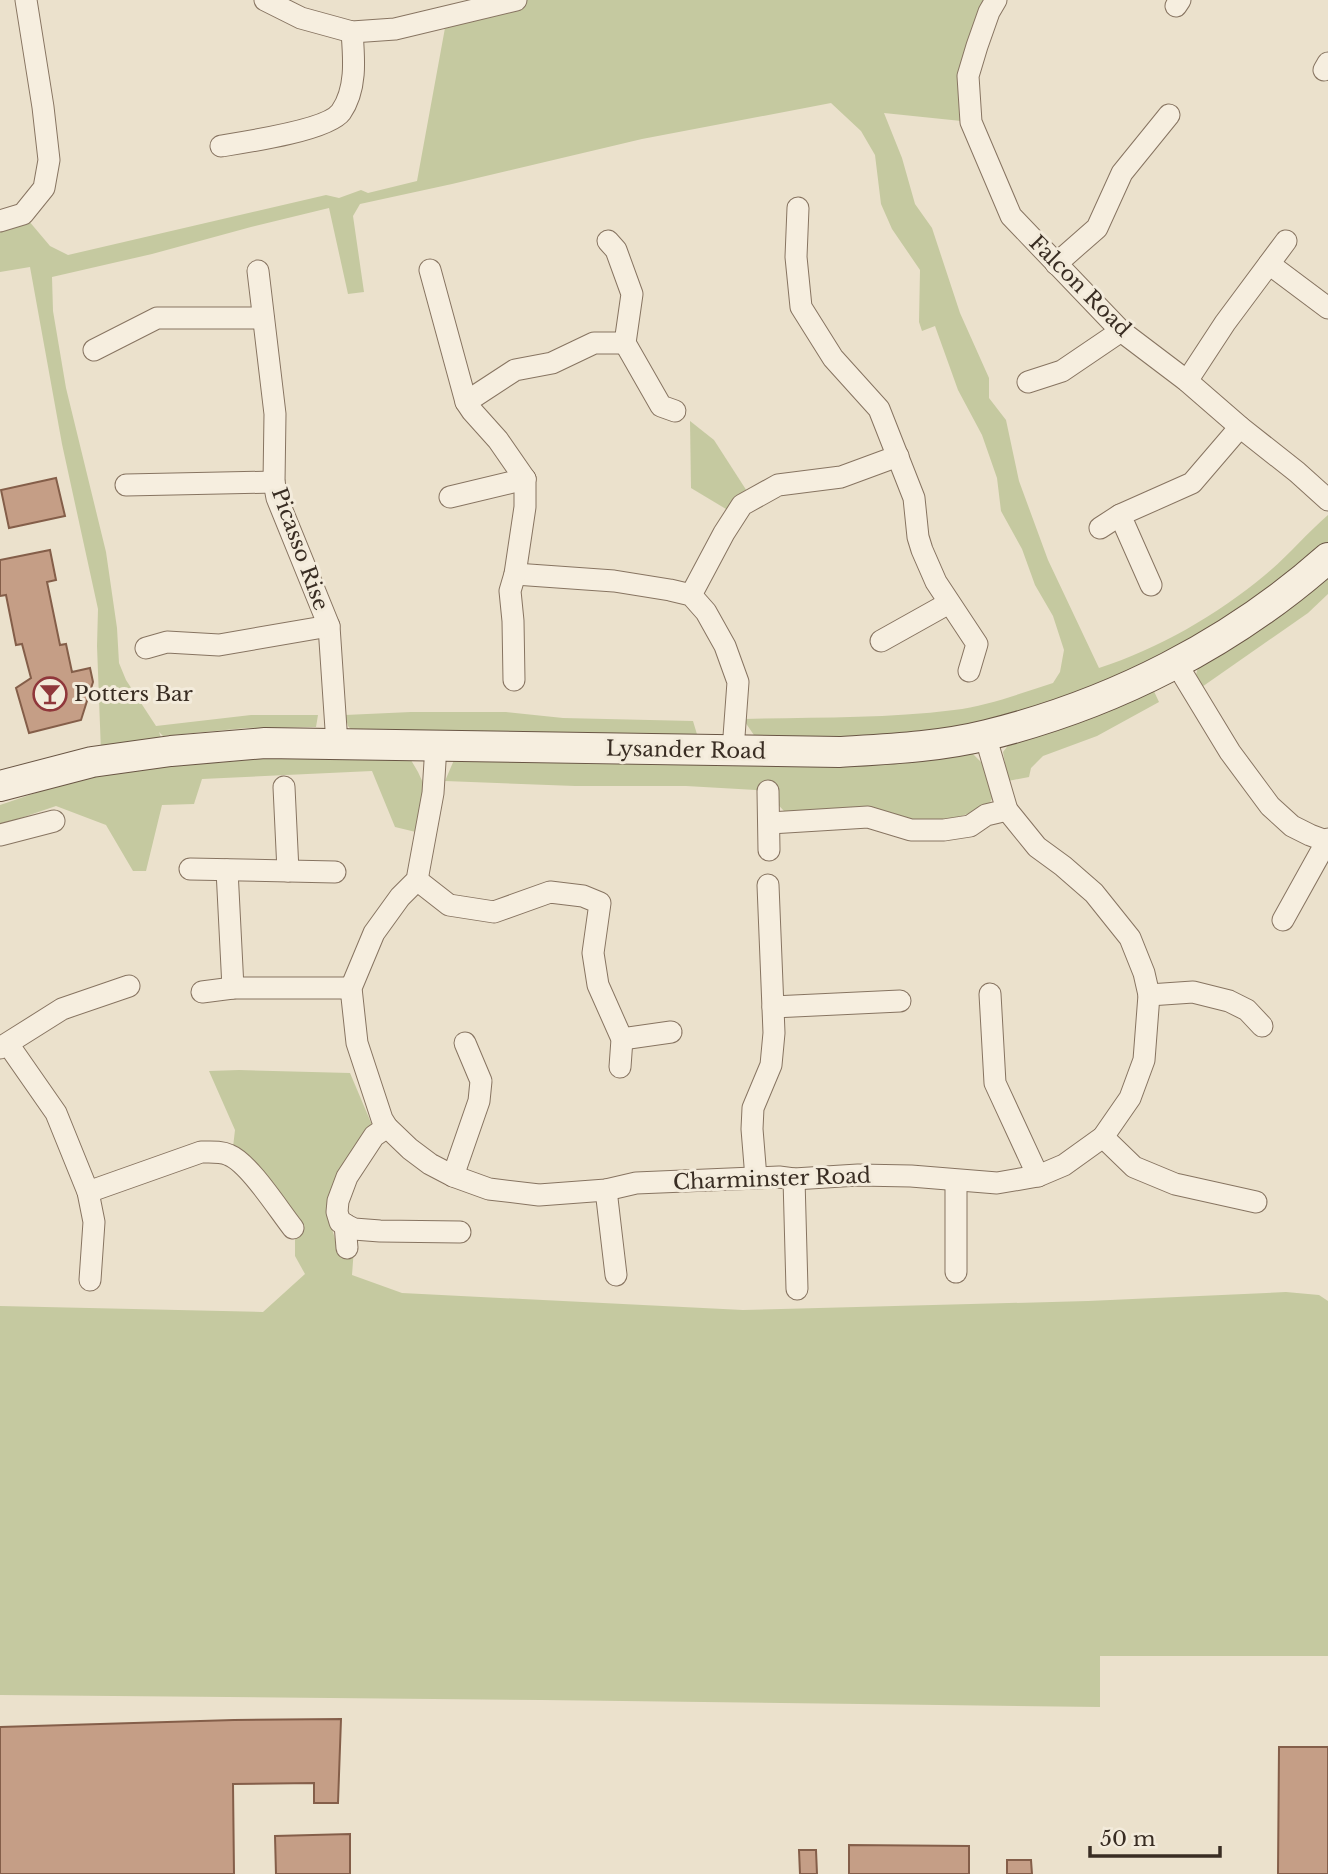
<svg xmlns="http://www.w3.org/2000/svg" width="1328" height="1874" viewBox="0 0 1328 1874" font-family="'Libre Baskerville',serif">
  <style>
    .green { fill: #c5c9a0 }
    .building { fill: #c59e86; stroke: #845e49; stroke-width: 2 }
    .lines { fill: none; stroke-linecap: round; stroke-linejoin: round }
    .street-casing { stroke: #877461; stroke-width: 23 }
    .secondary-casing { stroke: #695544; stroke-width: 32 }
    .street { stroke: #f6eedf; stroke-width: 21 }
    .secondary { stroke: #f6eedf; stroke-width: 30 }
    .labels { text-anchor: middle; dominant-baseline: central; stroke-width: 6; stroke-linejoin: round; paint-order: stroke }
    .street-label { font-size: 21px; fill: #392d23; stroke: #f3ebdb }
    .poi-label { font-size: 21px; fill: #392d23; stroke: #f3ebdb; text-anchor: start }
  </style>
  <rect width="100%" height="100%" fill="#ebe1cc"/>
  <g class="green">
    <path d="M515 0H996L989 12 971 122 884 113 902 158 915 204 932 228 960 313 989 378V398L1006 420 1019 481 1048 560 1099 668C1158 649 1217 615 1265 575 1287 557 1306 534 1328 515V547L1298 574 1122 680 952 732 758 741 743 719C813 717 884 719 954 710 988 706 1021 693 1053 683L1060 672 1064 650 1053 616 1035 585 1022 549 1001 511 997 478 982 435 958 390 935 326 922 331 919 322 920 270 892 229 881 204 875 155 861 131 831 103 642 139 452 184 360 204 353 216 364 292 348 294 329 208 251 227 152 254 52 277 53 311 66 388 106 552 117 628 119 663 126 680 156 726 251 715H318L316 727 246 728 163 736 159 732 162 740 101 752 97 646 98 609 62 444 30 267 0 272V221L23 214 50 246 68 255 326 195 339 198 361 190 368 193 417 181 447 17Z"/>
    <path d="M690 421 714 440 752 499 736 515 691 488Z"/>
    <path d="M1328 572V594L1308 613 1199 689 1196 675 1199 663Z"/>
    <path d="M1152 687 1159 702 1097 736 1043 756 1031 768 1029 777 1008 781 1003 752 1013 739Z"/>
    <path d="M411 712H506L563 718 693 721 699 741 356 735 348 726 345 715Z"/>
    <path d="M968 749 984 765 993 797 988 806 954 819 918 824 830 814 784 811 768 794 756 790 686 786H575L445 781 454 760Z"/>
    <path d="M408 755 418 772 424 785 420 833 395 827 372 771 202 779 194 804 162 805 146 871H133L106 825 56 806 0 825V805L65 783 118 771 169 764 214 763 291 756Z"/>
    <path d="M239 1070 350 1073 372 1125 331 1226 338 1248H354L352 1275 402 1293 743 1310 1088 1301 1286 1292 1319 1295 1328 1301V1656H1100V1707L542 1700 0 1695V1306L263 1312 305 1274 295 1256V1233L232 1156 235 1130 209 1071Z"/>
  </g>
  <g class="building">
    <path d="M56 478 65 516 9 528 1 490Z"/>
    <path d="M50 550 56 580 47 582 60 645 66 644 72 672 90 668 93 682 81 720 29 733 16 688 31 678 22 644 16 645 6 595 0 596V560Z"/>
    <path d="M341 1719 338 1803H314V1783L233 1784 234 1874H0V1727L234 1720Z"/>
    <path d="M1279 1747H1328V1874H1278Z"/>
    <path d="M350 1834V1874H276L275 1836Z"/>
    <path d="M849 1845 969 1846V1874H849Z"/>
    <path d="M799 1850H816L817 1874H800Z"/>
    <path d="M1007 1860H1031L1032 1874H1007Z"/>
  </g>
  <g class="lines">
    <defs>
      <g id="street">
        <path d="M265 0 301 18 352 32 395 29 516 0"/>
        <path d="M996 0 989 12 977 46 968 76 971 122 1011 216 1121 331 1187 381 1240 427 1297 472 1328 500"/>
        <path d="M1176 6 1180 0"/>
        <path d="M1324 70 1328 63"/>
        <path d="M221 146C246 142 328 130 341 112 357 89 354 58 352 32"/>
        <path d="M798 208 796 257 801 307 833 358 879 409 914 498 918 537 922 550 936 582 977 644 969 671"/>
        <path d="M0 221 23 214 44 188 49 160 43 107 26 0"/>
        <path d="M1056 264 1097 228 1122 173 1169 115"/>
        <path d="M1269 264 1328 308"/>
        <path d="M430 270 466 402 472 411 498 440 525 479"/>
        <path d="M258 271 275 414 274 482 277 498 329 626 337 744"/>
        <path d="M625 343 661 406 675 411"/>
        <path d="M94 350 157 318H263"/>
        <path d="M1187 381 1225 323 1286 241"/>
        <path d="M1028 382 1062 371 1121 331"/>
        <path d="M466 402 515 370 552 363 594 343H625L632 294 616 250 608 241"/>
        <path d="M126 485 274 482"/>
        <path d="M450 497 525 479"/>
        <path d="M1100 528 1120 515"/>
        <path d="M515 574 614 581 670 590 691 595 706 612 725 646 738 682 733 750"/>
        <path d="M1151 585 1120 515 1192 483 1240 427"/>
        <path d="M691 595 724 533 742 505 778 485 841 477 898 456"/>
        <path d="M881 641 949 603"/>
        <path d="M146 648 167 642 219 645 329 626"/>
        <path d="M1176 663 1230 752 1270 806 1292 826 1310 835 1326 841"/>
        <path d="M514 680 513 621 510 591 515 574 525 507V479"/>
        <path d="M436 746 433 793 417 880 400 897 374 933 351 988 357 1043 382 1119 387 1127 410 1149 430 1164 453 1176 489 1189 539 1195 606 1190 636 1183 779 1177 794 1179 858 1175 911 1176 997 1183 1038 1176 1064 1165 1103 1137 1130 1098 1144 1060 1149 995 1144 973 1130 938 1094 893 1063 866 1037 847 1007 810 985 735"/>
        <path d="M284 787 288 871"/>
        <path d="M768 791 769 850"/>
        <path d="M770 823 868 817 911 830H944L970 826 986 815 1007 810"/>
        <path d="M0 835 54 821"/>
        <path d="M190 869 335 872"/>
        <path d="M227 870 233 988"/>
        <path d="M417 880 449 905 494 912 550 892 583 896 600 903 593 953 598 985 622 1039 620 1067"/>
        <path d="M1283 920 1328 839"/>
        <path d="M202 992 233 988H351"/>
        <path d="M990 994 995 1083 1038 1176"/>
        <path d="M1149 995 1193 992 1229 1001 1247 1010 1262 1026"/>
        <path d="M773 1007 900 1001"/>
        <path d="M622 1039 671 1032"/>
        <path d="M8 1044 56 1113 88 1192 94 1222 90 1280"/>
        <path d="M0 1048 62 1009 129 986"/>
        <path d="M387 1127 374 1136 347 1177 338 1201 337 1212 340 1222 354 1229 380 1231 460 1232"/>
        <path d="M1103 1137 1134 1167 1175 1184 1256 1202"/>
        <path d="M453 1176 479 1101 481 1081 465 1043"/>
        <path d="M756 1178 752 1129 753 1108 771 1065 774 1033 768 885"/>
        <path d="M794 1179 797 1289"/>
        <path d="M956 1181V1272"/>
        <path d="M606 1190 616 1275"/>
        <path d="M88 1192 201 1152C211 1152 221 1151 229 1155 249 1163 278 1209 293 1228"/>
        <path d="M345 1224 347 1248"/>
      </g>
      <path id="secondary" d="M0 786 92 762 171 751 265 743 839 752C888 749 939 747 987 735 1113 704 1231 644 1328 558"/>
    </defs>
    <use href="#street" class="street-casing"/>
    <use href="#secondary" class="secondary-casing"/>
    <use href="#street" class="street"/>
    <use href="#secondary" class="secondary"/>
  </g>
  <defs>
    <symbol id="bar-ring" viewBox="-11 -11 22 22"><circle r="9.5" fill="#f3ebdb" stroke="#90373b" stroke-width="1.5"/><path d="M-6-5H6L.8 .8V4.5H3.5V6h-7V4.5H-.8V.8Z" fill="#90373b"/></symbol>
  </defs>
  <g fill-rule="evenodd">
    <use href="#bar-ring" x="31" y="675" width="38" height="38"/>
  </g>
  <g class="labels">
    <g class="street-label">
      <text transform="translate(1080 286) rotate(45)">Falcon Road</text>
      <text transform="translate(300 549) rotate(70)">Picasso Rise</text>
      <text transform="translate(686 750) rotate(1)">Lysander Road</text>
      <text transform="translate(772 1179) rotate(-2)">Charminster Road</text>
    </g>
    <g class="poi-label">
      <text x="74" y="694">Potters Bar</text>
    </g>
  </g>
  <path d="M1090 1846v10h130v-10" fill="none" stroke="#392d23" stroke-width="3.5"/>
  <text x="1100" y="1846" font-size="21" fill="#392d23" stroke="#f3ebdb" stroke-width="5" paint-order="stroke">50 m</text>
</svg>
